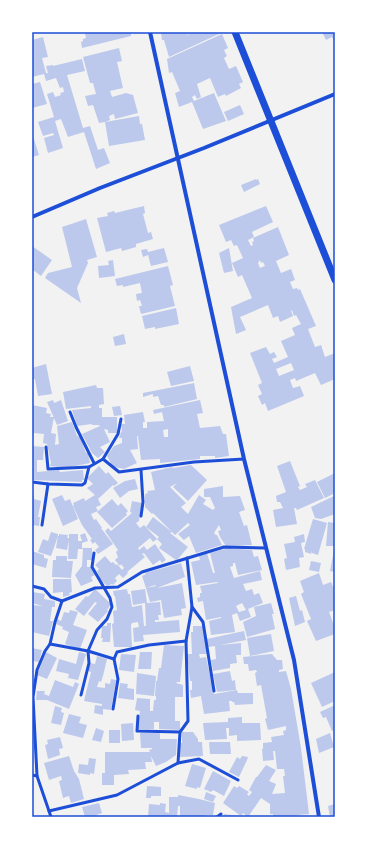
<svg xmlns="http://www.w3.org/2000/svg" width="367" height="849" viewBox="0 0 367 849" font-family="Roboto,sans-serif">
  <style>
    .building { fill: #bdc9ec; fill-rule: evenodd }
    .lines { fill: none; stroke-linecap: round; stroke-linejoin: round }
    .service { stroke: #1d4ed8; stroke-width: 3 }
    .minor { stroke: #1d4ed8; stroke-width: 4 }
    .tertiary { stroke: #1d4ed8; stroke-width: 7 }
    .neatline { fill: none; stroke: #1d4ed8; stroke-width: 1.5 }
  </style>
  <rect width="100%" height="100%" fill="#f2f2f2"/>
  <g class="building">
    <path d="M88 32H131V36L82 48 81 42 83 41V39L86 38 85 33Z"/>
    <path d="M161 32H192L185 36 194 32H221V33L169 57 164 40H162Z"/>
    <path d="M322 32H335V43L332 37 326 40Z"/>
    <path d="M222 34 228 48 224 50 227 56 224 58 229 69 236 66 243 82 239 84 241 88 226 96 225 94 218 97 210 78 197 84 201 97 197 99 195 95 192 97 194 101 214 93 226 121 203 129 192 102 179 107 175 93 180 91 172 72 169 73 167 59Z"/>
    <path d="M43 37 48 57 42 58 46 73H48L46 66 53 65V66L82 59 85 71 67 75 83 128 90 126 98 150 104 148 110 163 96 169 84 132 68 137 61 119 55 121 63 148 48 153 44 138 54 135 53 133 43 136 38 122 54 117 47 94 53 92 55 97 61 95 60 93 64 92 63 87 60 88 56 78 46 81 44 74 32 77V40Z"/>
    <path d="M119 48 122 61 117 62 123 88 110 91 112 97 126 93 133 95 138 113 115 119 114 114 109 116 110 120 105 122 139 116 140 124H142L145 140 109 146 105 122 99 123 93 105 88 106 85 96 96 94 93 83H90L83 57Z"/>
    <path d="M40 82 47 104 32 108V84Z"/>
    <path d="M240 105 244 114 228 121 224 112Z"/>
    <path d="M32 133 39 155 32 157Z"/>
    <path d="M256 179V180L258 179 260 184 244 192 241 185Z"/>
    <path d="M144 206 145 213 143 214 148 233 151 232 153 239 136 244V247L122 251 121 248 106 252 97 218 108 216 107 213 114 211 115 213Z"/>
    <path d="M266 206 273 222 252 232 254 237 248 240 251 246 253 245 252 242 254 241 253 238 278 227 289 255 276 261 281 273 291 269 295 280 290 282 293 289 297 288 298 290 300 289 316 326 308 329 315 347 321 345 325 357 335 353V379L321 385 315 373 296 381 295 378 290 380 293 388 300 386 304 396 268 411 265 403 262 405 258 396 262 394 258 385 262 383 250 353 266 347 270 354 274 352 277 357 272 359 274 363 288 357 281 341 295 335 292 328 301 324 296 315 294 316 292 310 291 311 293 316 280 322 278 316 273 318 268 305 240 317 246 330 236 334 231 307 252 298 242 275 238 277 232 263 243 258 237 245 234 246 231 240 226 242 219 225ZM260 260 261 263 263 262 265 266 260 268 258 263ZM291 363 294 370 279 376 276 369Z"/>
    <path d="M86 219 97 257 87 260 88 263 77 288 81 303 45 278 48 273 72 267 62 227Z"/>
    <path d="M32 246 52 260 41 276 32 269Z"/>
    <path d="M164 248 168 262 151 266 148 255 143 257 141 250 147 249 148 252Z"/>
    <path d="M229 248 233 271 224 273 219 253Z"/>
    <path d="M113 260 115 276 99 278 98 266 109 265 108 261Z"/>
    <path d="M168 266 173 285 170 286 175 306 141 314 139 306H142L140 300 137 301 136 294 142 293 140 283 123 287V285L117 286 115 279Z"/>
    <path d="M176 308 179 324 155 329V327L145 329 142 316Z"/>
    <path d="M124 334 126 344 115 346 113 337Z"/>
    <path d="M46 364 52 394 38 396 35 379 32 380V368Z"/>
    <path d="M190 366 194 381 171 386 167 372Z"/>
    <path d="M194 383 197 399 164 407V405H161L158 396 153 397V394L143 397V393Z"/>
    <path d="M96 385 97 388H103L104 404 99 405V408H102V417H117V433H108V430L104 429 110 442 100 447 105 452 98 458 92 453 82 434 100 426 99 425H92V424L77 426 72 410 91 408V406L66 409 63 392Z"/>
    <path d="M53 400 54 403 61 400 68 421 57 425 47 402Z"/>
    <path d="M200 400 203 413 197 414 200 428 220 426 223 434H226L229 456 215 458V456H200V459L160 463V459L141 460 138 436H137L138 449 130 450 137 463 124 469 115 467 112 465 107 456 114 446 122 443V438H119L121 432 122 431 121 424H125L124 415 143 412 145 422H143V428H147V422L164 421 162 412 154 414 153 410ZM168 429V437H164L163 430Z"/>
    <path d="M32 405 47 408 46 413 51 414 50 417H54L51 433 56 434 55 445 59 444 57 426 72 422 77 436 80 437 86 453H88L90 463 65 468 50 466 51 463 47 444 43 443 44 434 34 433 32 438Z"/>
    <path d="M120 406 122 415 114 416 112 407Z"/>
    <path d="M32 446 44 447 43 460H37V472L59 470 60 472 83 470 84 480H82V482L32 480Z"/>
    <path d="M290 461 300 486 298 487 300 490 307 487 305 484 315 480 324 498 297 510 296 508H294L297 524 276 527 273 510 283 508 280 502H277L276 496 286 492 277 466Z"/>
    <path d="M191 465 207 480 188 501 173 487 177 483 170 487 186 503 181 507 188 514 199 495 206 500 203 504 213 510 215 508 210 497H204V489L223 486V497L240 496 245 510 239 512 244 526 247 525 252 545 226 546 220 537 218 531 221 530 219 525 214 533 216 535H217L222 545 196 553 189 536 184 540 178 534 190 525 188 523 175 535 172 532 170 533 188 547 178 559 176 560 159 548 162 544 157 539 159 537 146 527 153 517 172 532 153 513 152 514 145 507V494L148 493 147 491 155 490 151 472 172 467 173 468Z"/>
    <path d="M99 466 106 474 108 472 118 483 114 486 113 485 98 499 101 505 96 507 98 511 91 514 94 520 96 519 102 528H101L113 544 98 554 95 550 99 547 95 542 93 544 90 540 92 539 82 525 73 506 74 505 73 503 84 498 85 501 95 495 87 488 93 484 87 478Z"/>
    <path d="M335 473V493L325 498 317 482Z"/>
    <path d="M135 479 138 489 129 491 120 498 113 488 125 481Z"/>
    <path d="M32 495H34V499L41 501 38 517H40L39 526 32 525Z"/>
    <path d="M62 495 65 501 70 499 78 519 63 526 52 499Z"/>
    <path d="M334 496 335 514 321 519 315 518 311 507Z"/>
    <path d="M112 499 118 506 121 503 128 511 126 513 127 515 112 528 97 512Z"/>
    <path d="M132 501 142 503 139 521 136 523 140 528 144 525 157 539 153 542 150 538 138 548 139 550 144 546 147 550 155 544 166 560 162 563 160 560 153 565 144 553 142 554 145 557 127 572 128 573 123 578 119 574 115 578 117 581 113 585 112 584 107 586 100 579 97 571 99 569 95 565 105 556 111 563 113 562 116 565 117 564 122 570 124 568 121 564 120 566 115 560 118 557 116 552 118 550 105 531 108 528 111 531 132 513 130 512Z"/>
    <path d="M313 519 327 523 318 555 312 553V551L311 554 305 552V549H304Z"/>
    <path d="M328 522 335 523V546H326Z"/>
    <path d="M51 532 58 534V536H59V534L68 535 67 538H69V534H78V541H82L80 535 85 533 88 541 82 543V548H92V560H87V567H91L95 575 91 577 93 581 81 586 75 575 82 566 83 549H78L77 559H68L69 540 67 550 56 548 58 536 51 556 38 552 43 539 48 541Z"/>
    <path d="M304 534 305 542 301 543 304 557 299 558 300 567 286 570 284 559 287 558 284 544 295 542 294 537Z"/>
    <path d="M228 548 252 550 254 557 258 556 262 570 238 575 235 563H233V566L230 567 234 578 260 571 262 580 243 584 246 591 252 589 254 595 259 593 263 603 248 609 251 617 240 621 237 613 232 615 235 632 211 635 209 621 221 618V617L206 620 203 601 198 602 197 598 200 597V593H202L200 586 218 583 217 582 196 585 191 562 200 560 199 556 207 553 213 573H215L210 553ZM242 603 246 610 239 612 236 606Z"/>
    <path d="M334 550H335V572L330 571Z"/>
    <path d="M32 551 44 555V558L48 559 46 568 32 564Z"/>
    <path d="M56 556H67V561H73L71 578 52 577 53 560H56Z"/>
    <path d="M311 561 321 563 319 572 309 570Z"/>
    <path d="M181 563 185 577 157 588 182 583 186 608 181 609 182 615 164 618 161 600 150 602 146 588 156 586 155 585 146 588 142 576 146 574 145 573Z"/>
    <path d="M319 573 323 585 331 582 335 591V610L329 612 335 628V634L316 641 307 621 311 619 301 594 304 592 300 581Z"/>
    <path d="M53 579H71L72 592 69 593 70 595 63 597V592L53 593Z"/>
    <path d="M95 589 111 604 107 610 108 611 98 622 88 614 97 603 95 602 84 616 75 609 86 596 88 597Z"/>
    <path d="M127 589 128 594H130L132 607 142 605 144 626H146L145 603 133 605 131 591 145 589 147 603 160 602 161 615H158L159 620H155V622L179 620 180 632 143 635 144 641 134 642 133 628 139 627 138 622 132 623 131 625 132 647H114L112 624 114 623 113 611 117 610 115 596H114L113 591Z"/>
    <path d="M32 592 45 594 44 599 55 601V607H52L50 621H53L49 636 32 632V605L43 606 32 603Z"/>
    <path d="M296 596 300 611 302 610 305 622 295 626 289 598Z"/>
    <path d="M271 603 274 614H272L275 629 247 637 243 622 256 616 254 607Z"/>
    <path d="M70 610 78 612 73 625 87 630 80 649 65 644 69 632 62 629 63 627 56 624 57 619 61 621 64 612 69 613Z"/>
    <path d="M107 623H111L110 642H102L103 638H101L102 626H107Z"/>
    <path d="M193 626H203L207 654H199L200 658 206 657 214 694 237 690 238 693H253V704L235 705 234 702H232V701H229L230 711 204 714 201 696 191 698 190 690H192V681H190L187 654H192L191 632H193Z"/>
    <path d="M244 631 246 640 220 645 241 643V655H236L237 663 230 664V668L213 671 211 660 216 659 215 646 208 647 207 639Z"/>
    <path d="M271 634 274 651 250 656 247 638Z"/>
    <path d="M164 645 184 646 180 682H177L176 683 183 685V697H175V721H180V730L159 729V722H154V729H138L140 711 135 710 137 698 150 699V711H153L154 700H156V696H155L156 681H157L159 668H161Z"/>
    <path d="M32 648 42 650 39 662 32 661Z"/>
    <path d="M46 652 57 658 47 679 37 675Z"/>
    <path d="M79 652 86 654 78 680 68 678 69 674 56 671 59 659 76 664Z"/>
    <path d="M140 652H152L151 669H138Z"/>
    <path d="M121 654 136 655 134 672 119 670Z"/>
    <path d="M272 654 277 660H282L283 669 279 670V672L286 671 291 689 301 748 309 814 298 815V817H273V814H270V804L261 798 248 817 243 813 241 816 223 803 234 786 237 788 239 786 249 792 247 794 249 796 252 792 249 790 256 777H257L266 765 276 770 269 781 276 784 272 794 285 793 283 776H285L284 769H277L275 751H273L274 760 263 761 262 749H263V743L272 742 271 737 284 735 283 731 286 730V726L268 730 265 719 267 718 261 685 257 686 255 673 257 672 256 670 249 671 248 664H244L243 657Z"/>
    <path d="M97 656 107 659 103 676 101 682 99 681 97 687 105 688V683L110 684 111 679 116 680 111 710 103 709V715L94 713 95 705 102 706V704L84 701 91 672 88 671 90 663 95 664Z"/>
    <path d="M230 671 232 681 235 680 236 690 217 692 213 674Z"/>
    <path d="M335 672V701L322 707 311 683Z"/>
    <path d="M137 673 156 676 154 696 136 694Z"/>
    <path d="M55 680 73 687 75 682 79 684 69 709 47 700H36L37 691H45L44 694 49 696Z"/>
    <path d="M120 683 128 684 127 688 134 689V700L118 698Z"/>
    <path d="M335 705V730L332 731 326 717 323 718 320 712Z"/>
    <path d="M55 706 62 708 61 712 64 713 61 725 51 723Z"/>
    <path d="M69 714 81 717 79 723 87 725 83 738 63 733Z"/>
    <path d="M242 717V723H260L261 740 237 741V735L229 736V728H226L227 739 205 740 203 723 228 722V718Z"/>
    <path d="M133 723 134 740 122 741 121 724Z"/>
    <path d="M96 728 104 731 101 742 92 740Z"/>
    <rect x="109" y="730" width="11" height="13"/>
    <path d="M182 732H193L198 739V742H202L203 756 180 757 179 743H182Z"/>
    <path d="M140 733H160V739H177L176 755 166 762 156 766 151 756 152 762H145L146 769 128 770 129 774 114 775V785H102V773H105V752H150L149 750 152 749V748H141Z"/>
    <path d="M330 733 334 747 319 753 316 739Z"/>
    <path d="M60 737 63 748 59 749 60 755 48 759 45 745 48 744 47 740Z"/>
    <path d="M209 742H230L231 754H210Z"/>
    <path d="M69 756 74 771 79 779 84 799 71 803 69 796 63 798 59 781 62 780 61 776 49 780 44 763Z"/>
    <path d="M242 756 248 757 247 760 239 777 229 772 237 757 240 759Z"/>
    <path d="M89 758 96 759 94 774 90 773V775L78 773 79 764 88 765Z"/>
    <path d="M192 764 206 768 200 788 197 787V789L185 786Z"/>
    <path d="M213 771 231 781 224 796 213 790 211 792 204 789Z"/>
    <path d="M147 786 161 787V796H151V798H146Z"/>
    <path d="M206 792 216 796 213 802 204 799Z"/>
    <path d="M178 795 199 799 215 803 213 815H205V817H180V806H178L177 817H148L149 804 160 805V803L166 804 165 812 169 813V797H178Z"/>
    <path d="M99 803 102 813 91 817H85L82 807Z"/>
    <path d="M335 804V817H330L328 806Z"/>
    <path d="M224 814 239 816V817H223Z"/>
  </g>
  <g class="lines">
    <g class="service">
      <path d="M70 412 76 427 94 463"/>
      <path d="M46 447 48 469 89 467"/>
      <path d="M103 459 118 434 121 419"/>
      <path d="M32 482 48 484 82 485 85 483 89 467 103 459 119 472 194 462 244 459"/>
      <path d="M141 516 143 502 141 470"/>
      <path d="M42 525 48 484"/>
      <path d="M32 586 44 589 51 597 62 601 95 588 118 587 142 572 224 547 266 548"/>
      <path d="M192 607 203 622 214 691"/>
      <path d="M50 644 88 651 114 659 117 652 149 645 186 641"/>
      <path d="M81 695 89 663 88 651 97 630 107 619 112 607 110 598 92 567 94 553"/>
      <path d="M113 709 118 679 114 659"/>
      <path d="M138 716 137 731 180 732"/>
      <path d="M178 763 180 732 188 721 186 641 192 607 187 558"/>
      <path d="M32 775 37 776 49 811 117 795 178 763 199 759 238 780"/>
      <path d="M37 776 33 697 37 670 45 651 50 644 55 622 62 601"/>
      <path d="M49 811 51 817"/>
      <path d="M217 817 221 814"/>
    </g>
    <g class="minor">
      <path d="M150 32 244 459 294 660 319 817"/>
      <path d="M32 217 100 188 204 148 335 94"/>
    </g>
    <path class="tertiary" d="M235 32 335 280"/>
  </g>
  <rect width="367" height="849" fill="none" stroke="#ffffff" stroke-width="66"/>
  <rect x="33" y="33" width="301" height="783" class="neatline"/>
</svg>
